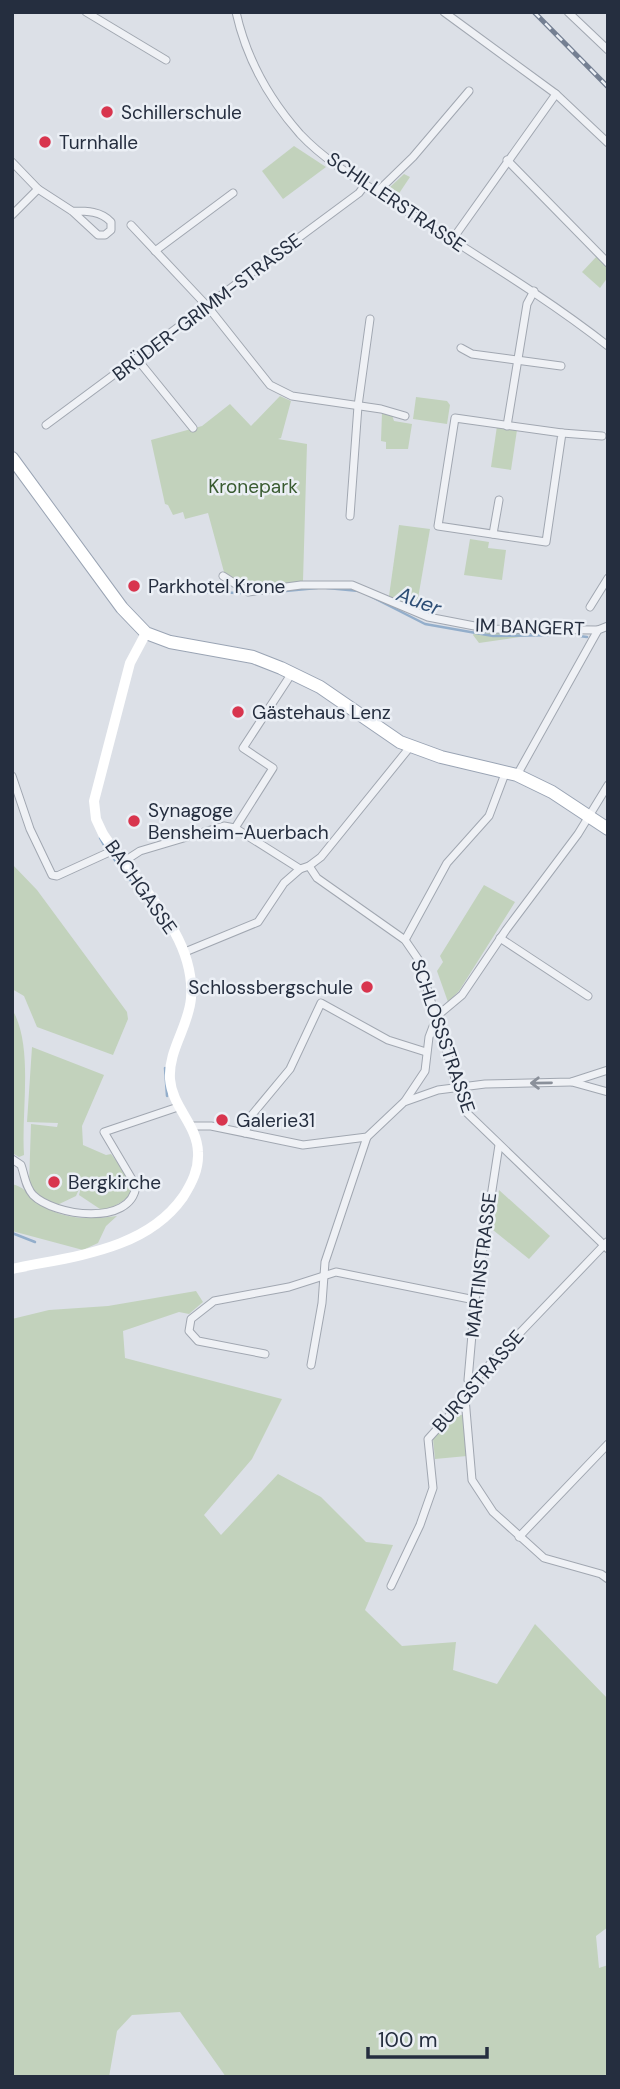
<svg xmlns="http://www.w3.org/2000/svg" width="620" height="2089" viewBox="0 0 620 2089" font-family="'DM Sans',sans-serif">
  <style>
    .green { fill: #c2d2bc }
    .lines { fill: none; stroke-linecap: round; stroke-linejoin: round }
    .stream { stroke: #93aecb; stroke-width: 2.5 }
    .street-casing { stroke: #a1a7b1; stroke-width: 9 }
    .primary-casing { stroke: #9aa4b4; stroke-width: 14 }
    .street { stroke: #eff1f5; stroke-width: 7 }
    .secondary { stroke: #fff; stroke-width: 10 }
    .primary { stroke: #fff; stroke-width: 12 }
    .rail-casing { stroke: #747f92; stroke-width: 5 }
    .rail { stroke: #ebeff5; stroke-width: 2.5; stroke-dasharray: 8; stroke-linecap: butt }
    .oneway { stroke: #8a909a }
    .poi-dot { fill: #d8354e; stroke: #ebeff5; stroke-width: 2.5 }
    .labels { text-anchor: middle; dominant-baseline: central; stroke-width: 5; stroke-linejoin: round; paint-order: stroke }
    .poi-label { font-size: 19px; fill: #252e3f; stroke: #ebeff5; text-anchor: start }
    .street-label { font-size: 19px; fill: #252e3f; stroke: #ebeff5 }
    .park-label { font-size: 19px; fill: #395b31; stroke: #ebeff5 }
    .water-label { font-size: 21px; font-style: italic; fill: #2c4d75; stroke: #ebeff5 }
  </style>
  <rect width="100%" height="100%" fill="#dce0e7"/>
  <g class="green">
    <path d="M294 146 326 167 283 199 262 171Z"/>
    <path d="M404 174 410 177 396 198 388 189Z"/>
    <path d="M597 256 608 268V277L600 288 582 272Z"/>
    <path d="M280 396 291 401 281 438 278 439 307 444 303 581 250 590 224 572 208 513 185 519 183 512 173 515 168 505 165 504 151 440 202 426 230 404 251 426Z"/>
    <path d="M416 397 447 401 450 405 447 424 413 419Z"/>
    <path d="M382 413 392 415 394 421 412 424 408 449H386V442L381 441Z"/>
    <path d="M497 426 517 430 511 470 491 467Z"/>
    <path d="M399 525 430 529 416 610 389 596Z"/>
    <path d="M470 539 489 542 488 548 506 550 502 580 464 575Z"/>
    <path d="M475 631 526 632 527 636 479 643 473 635Z"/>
    <path d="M12 864 37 890 127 1012 128 1019 113 1055 37 1027 24 996 12 989Z"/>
    <path d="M484 885 515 902 459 991 448 1002 437 971 443 962 440 956Z"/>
    <path d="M12 1009C34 1046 21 1111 24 1155L19 1157 12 1153Z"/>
    <path d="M32 1047 104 1075 82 1126 83 1145 106 1155 111 1154C135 1184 145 1194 103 1211L79 1195 83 1180 76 1196 55 1206 43 1200 29 1184 31 1124 57 1127 58 1123 27 1122Z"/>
    <path d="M12 1184C24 1187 26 1192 35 1200 58 1220 89 1220 117 1216L106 1226 98 1243 83 1250 12 1231Z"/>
    <path d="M499 1190 550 1236 529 1259 493 1230Z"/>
    <path d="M196 1291 203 1302 189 1314 179 1312 123 1331 125 1358 282 1399 252 1459 204 1515 221 1535 278 1474 321 1497 366 1542 393 1545 365 1610 402 1646 456 1642 453 1670 497 1684 535 1624 608 1699V1927L596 1936 599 1968 608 1965V2077H226L180 2012 132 2015 117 2031 109 2077H12V1319L49 1310 108 1306Z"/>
    <path d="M455 1415H463L467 1456 435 1459 433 1439Z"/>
  </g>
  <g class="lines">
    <g class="stream">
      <path d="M327 588 359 591"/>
      <path d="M194 592 243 593"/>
      <path d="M275 592 317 588"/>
      <path d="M368 595 425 624 493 636 566 635"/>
      <path d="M579 636 587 637"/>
      <path d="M100 838 105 847"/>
      <path d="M114 859 161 920"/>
      <path d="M165 1068 167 1096"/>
      <path d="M12 1233 35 1242"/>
    </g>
    <defs>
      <g id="street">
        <path d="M86 12 166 60"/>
        <path d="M236 12C246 57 269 99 300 134 329 165 369 186 404 209 473 254 543 295 608 346"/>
        <path d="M444 12 556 94 608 143"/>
        <path d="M568 12 608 50"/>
        <path d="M507 160 608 263"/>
        <path d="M12 162 38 189 72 211 98 235H105L111 230V222C101 211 87 211 72 211"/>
        <path d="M377 192 413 157 469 91"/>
        <path d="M12 215 38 189"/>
        <path d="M131 225 208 307 270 385 292 396 381 409 405 416"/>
        <path d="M452 240 556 94"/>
        <path d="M155 251 233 193"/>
        <path d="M461 348 472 354 561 366"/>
        <path d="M137 359 193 428"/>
        <path d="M455 418 562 433 546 542 438 526Z"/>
        <path d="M46 425 359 193 365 185"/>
        <path d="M507 426 527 304 534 291"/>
        <path d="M562 433 602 436"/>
        <path d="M350 516 358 406 370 319"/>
        <path d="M493 534 499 500"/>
        <path d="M223 576 248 592 301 585H352L428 617 490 629 598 630"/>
        <path d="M590 607 608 578"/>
        <path d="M517 775 598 630 608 626"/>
        <path d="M12 776 30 829 52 875 57 876 114 850"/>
        <path d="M235 828 273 768 243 748 292 673"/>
        <path d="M123 862 140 851 224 826 235 828 300 869 309 866 317 878 405 940 418 959 465 1111 608 1249"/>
        <path d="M309 866 321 857 410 747"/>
        <path d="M500 938 588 996"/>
        <path d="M405 940 447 863 489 816 506 771"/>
        <path d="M185 952 258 922 284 883 300 869"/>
        <path d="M572 1082 608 1092"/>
        <path d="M405 1101 425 1071 429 1037 437 1016 462 995 506 930 578 834 608 785"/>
        <path d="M191 1126H211L303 1145 367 1137 404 1102 438 1090 485 1084 571 1082 608 1070"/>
        <path d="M245 1133 251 1116 290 1069 321 1003 388 1040 426 1052"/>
        <path d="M12 1159 21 1165C25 1176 25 1186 33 1195 54 1216 131 1227 136 1186L104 1132 178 1107"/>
        <path d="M265 1354 198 1341 189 1331 191 1319 214 1301 289 1287 336 1272 475 1300"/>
        <path d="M311 1365 322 1303 325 1262 367 1137"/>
        <path d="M470 1385 468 1380 475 1300 499 1145"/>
        <path d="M465 1398 472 1480 493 1512 544 1558 601 1574 608 1579"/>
        <path d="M519 1537 608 1444"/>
        <path d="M391 1586 420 1525 433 1488 428 1439 465 1398 470 1385 607 1242"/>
      </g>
      <path id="primary" d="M12 458 122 608 146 633 170 642 253 657 281 668 320 687 400 742 441 757 517 775 552 792 608 829"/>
    </defs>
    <use href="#street" class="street-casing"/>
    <use href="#primary" class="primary-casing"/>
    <use href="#street" class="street"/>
    <path class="secondary" d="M12 1269C72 1256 145 1251 183 1197 192 1183 199 1169 198 1152 197 1124 172 1107 170 1079 168 1050 189 1026 191 998 196 933 135 883 103 834L96 819 94 801 130 663 146 633"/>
    <use href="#primary" class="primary"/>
    <defs>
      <path id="rail" d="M534 12 608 87"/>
    </defs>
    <use href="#rail" class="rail-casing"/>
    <use href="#rail" class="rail"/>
  </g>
  <defs><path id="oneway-shaft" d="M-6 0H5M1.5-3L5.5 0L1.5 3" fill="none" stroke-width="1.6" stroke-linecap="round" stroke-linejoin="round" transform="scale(1.75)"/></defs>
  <use class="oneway" href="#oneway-shaft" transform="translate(541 1083) rotate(179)"/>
  <g class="poi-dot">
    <circle cx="107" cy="112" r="7"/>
    <circle cx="45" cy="142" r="7"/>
    <circle cx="134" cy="586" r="7"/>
    <circle cx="238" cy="712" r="7"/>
    <circle cx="134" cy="821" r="7"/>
    <circle cx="367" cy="987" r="7"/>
    <circle cx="222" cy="1120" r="7"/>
    <circle cx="54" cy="1182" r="7"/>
  </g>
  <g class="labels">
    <g class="poi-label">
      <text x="121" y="112">Schillerschule</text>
      <text x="59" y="142">Turnhalle</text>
      <text x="148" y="586">Parkhotel Krone</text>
      <text x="252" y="712">Gästehaus Lenz</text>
      <text x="148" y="810">Synagoge<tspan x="148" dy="22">Bensheim-Auerbach</tspan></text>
      <text x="353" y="987" text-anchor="end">Schlossbergschule</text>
      <text x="236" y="1120">Galerie31</text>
      <text x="68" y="1182">Bergkirche</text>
    </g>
    <g class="street-label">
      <text transform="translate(396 202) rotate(34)">SCHILLERSTRASSE</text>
      <text transform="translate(207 307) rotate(-37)">BRÜDER-GRIMM-STRASSE</text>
      <text transform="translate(530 627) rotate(2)">IM BANGERT</text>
      <text transform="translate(141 887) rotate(55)">BACHGASSE</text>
      <text transform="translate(443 1036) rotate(71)">SCHLOSSSTRASSE</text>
      <text transform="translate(481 1265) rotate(-83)">MARTINSTRASSE</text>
      <text transform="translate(478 1381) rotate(-49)">BURGSTRASSE</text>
    </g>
    <g class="park-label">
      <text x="253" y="486">Kronepark</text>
    </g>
    <g class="water-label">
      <text transform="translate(419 601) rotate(21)">Auer</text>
    </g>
  </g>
  <rect width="620" height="2089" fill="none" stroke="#252e3f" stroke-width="28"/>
  <path d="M368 2047v10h119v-10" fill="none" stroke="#252e3f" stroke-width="3.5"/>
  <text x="378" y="2047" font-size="21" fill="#252e3f" stroke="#ebeff5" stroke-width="5" paint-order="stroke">100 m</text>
</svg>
